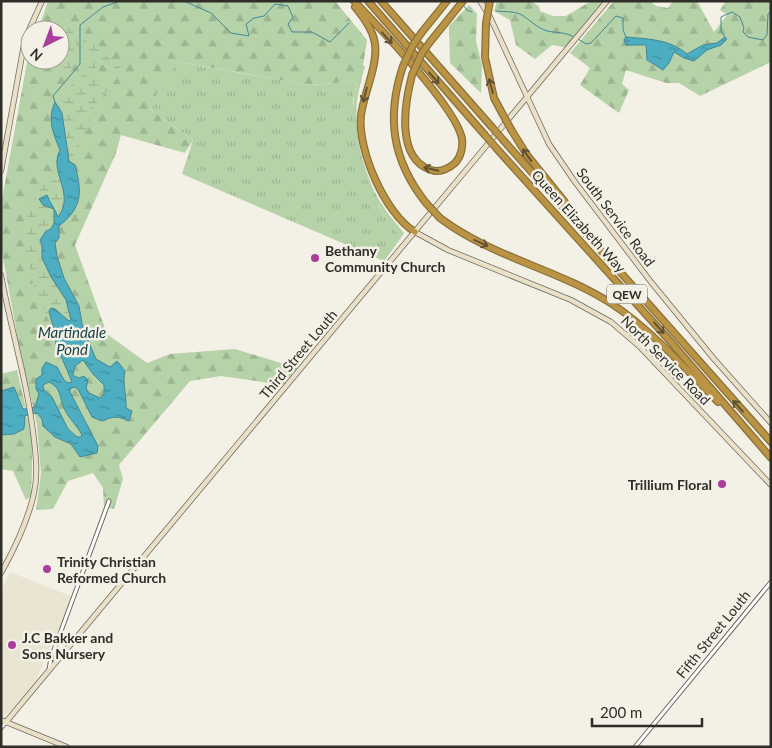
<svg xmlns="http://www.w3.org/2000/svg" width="772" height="748" viewBox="0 0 772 748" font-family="Lato,sans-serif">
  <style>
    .built { fill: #e9e5d2 }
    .grass { fill: url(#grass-tufts) }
    .forest { fill: url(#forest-firs) }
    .wetland { fill: url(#wetland-marsh) }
    .water { fill: url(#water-ripples); stroke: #448793; fill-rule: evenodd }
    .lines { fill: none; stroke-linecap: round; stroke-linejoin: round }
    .stream { stroke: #448793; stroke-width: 1 }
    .street-casing { stroke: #6c6a60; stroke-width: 5 }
    .secondary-casing { stroke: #6c6a60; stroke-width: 6 }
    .highway-casing { stroke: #89703a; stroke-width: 8 }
    .street { stroke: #fff; stroke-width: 3 }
    .secondary { stroke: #eadfc7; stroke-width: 4.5 }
    .highway { stroke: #ba9444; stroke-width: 5.5 }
    .highway-bridge-casing { stroke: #89703a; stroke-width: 8; stroke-linecap: butt }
    .highway-bridge { stroke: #ba9444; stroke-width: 5.5 }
    .oneway { stroke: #5f5132 }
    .poi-dot { fill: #aa3e9d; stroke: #f3f0e5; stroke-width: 2 }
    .labels { text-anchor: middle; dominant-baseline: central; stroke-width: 5; stroke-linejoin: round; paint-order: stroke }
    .shield { fill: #f3f0e5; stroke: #696861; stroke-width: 1 }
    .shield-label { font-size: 12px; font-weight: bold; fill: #2e2d28 }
    .street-label { font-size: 14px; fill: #2e2d28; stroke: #f3f0e5 }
    .poi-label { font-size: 14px; font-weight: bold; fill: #2e2d28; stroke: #f3f0e5; text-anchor: start }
    .water-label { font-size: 15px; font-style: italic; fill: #16424a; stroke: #f3f0e5 }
  </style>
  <defs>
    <pattern id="grass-tufts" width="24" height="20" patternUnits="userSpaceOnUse" patternTransform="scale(1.25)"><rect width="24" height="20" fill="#b6d2a8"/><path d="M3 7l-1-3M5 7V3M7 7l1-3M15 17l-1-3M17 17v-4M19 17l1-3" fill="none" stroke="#9db591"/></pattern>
    <pattern id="forest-firs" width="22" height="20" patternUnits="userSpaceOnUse" patternTransform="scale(1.25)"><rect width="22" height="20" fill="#b6d2a8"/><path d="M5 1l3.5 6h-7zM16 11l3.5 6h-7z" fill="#9db591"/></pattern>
    <pattern id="wetland-marsh" width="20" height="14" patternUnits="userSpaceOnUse" patternTransform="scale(1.25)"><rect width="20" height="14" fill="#b6d2a8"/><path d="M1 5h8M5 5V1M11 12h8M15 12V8" fill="none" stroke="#9db591"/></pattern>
    <pattern id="water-ripples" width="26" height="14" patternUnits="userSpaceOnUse" patternTransform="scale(1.25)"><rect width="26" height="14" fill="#4dadc1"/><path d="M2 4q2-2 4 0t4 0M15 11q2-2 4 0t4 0" fill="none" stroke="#408d9d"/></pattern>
  </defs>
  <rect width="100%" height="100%" fill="#f3f0e5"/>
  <path class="built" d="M10 572 73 597 32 689 5 716 1 715V589Z"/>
  <path class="grass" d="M178 62 309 85 357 81 353 100 354 136 379 207 401 238 384 261 182 174 193 140 151 110 159 87Z"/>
  <g class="forest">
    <path d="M48 1H335L367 40 363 66H365C362 77 359 89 357 100 354 135 363 177 383 206 389 216 397 224 404 233L401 238C364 190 343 143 357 81L309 85 179 62 159 87 151 110 193 140 185 153 121 135 116 153 75 245 107 334 147 363 170 354 235 349 297 368 283 385 221 376 190 381 119 465 123 479 114 509 104 507 103 488 93 473 68 481 53 509 36 510 41 473 37 425 18 340 1 247V205L27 62 30 52V60H60V30H38Z"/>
    <path d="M497 1H530L539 6 540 11 553 16H566L591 1H605L568 48 552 45 535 59 516 45 510 20 494 11Z"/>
    <path d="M614 1H650L656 6 668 8 673 1H697L714 32 727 15 720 10 726 1H754L757 3 758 1H771V62L700 96 679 83H666L626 70 622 84 629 90 619 113 580 85 590 68 570 53Z"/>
    <path d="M469 5 477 14 476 41 482 65 481 93 450 63 449 26Z"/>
    <path d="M17 370 26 408 22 407 14 387 1 391V374Z"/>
    <path d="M28 415C34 442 32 469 31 496L26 500 13 471 1 469V435L14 434Z"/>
  </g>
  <g class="wetland">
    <path d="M71 25 79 52 66 76 59 70 56 60H60V32Z"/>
    <path d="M83 34 127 74 98 63 95 73 96 85 118 77 100 100 88 110 92 125 80 136 75 165 69 162 58 97 86 72Z"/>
    <path d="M46 179 62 182V212L58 217C56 209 50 203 48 195L39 199 54 209V223L51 228 46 231 40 240 42 246V258L51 277 67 303 81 352 61 323V311L52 306 56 337 33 284 24 239 23 223 33 201Z"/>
  </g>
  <g class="water">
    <path d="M626 37C647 39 670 39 687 54L703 45 717 43 725 37 727 39 721 45 707 50 694 61 684 58 674 52 669 63 663 70 647 60 646 45H626L624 40Z"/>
    <path d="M55 102 62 113 69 161 75 165C82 192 83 207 59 226V238L55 243 57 256 64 278 79 306 83 329 96 359 110 367 117 361 125 371C122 383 127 396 126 408L132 411 129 421C118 416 113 416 102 421L92 417 78 389 74 387 70 389V392L98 446 97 453 80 457 71 444 55 437 43 426 42 419 37 413 25 416 24 429 14 434 1 435V391L14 387 22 407 24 409 35 407 39 394 36 389V379L42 375V368L46 362 57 367 64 380 68 383 72 382 56 344 55 334 49 311 51 308 55 309 69 321 71 320 66 300 51 277 42 258V246L40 240 46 231 51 229 54 223V209L43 205 39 199 47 195C50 203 55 209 58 217 76 193 48 172 60 150 53 133 47 119 55 102ZM83 360 93 374 104 385V394L100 398 89 393 86 388 88 380 84 376 79 378 74 376 73 374 75 366ZM49 382C62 389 59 397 64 408 68 418 77 425 82 435L80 437H77L68 429 52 397 44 390 43 385Z"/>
  </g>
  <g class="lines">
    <g class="stream">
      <path d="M184 1 211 13 231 33 249 36 246 24 254 18 264 16 275 4 288 6 293 17 288 24 292 32H312L330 42 349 23"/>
      <path d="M463 5 467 10 472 12"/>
      <path d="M496 11C504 12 513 11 520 14 529 19 537 28 547 31 557 33 566 32 574 37"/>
      <path d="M725 37 721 31V17L732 12 740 17 744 28 743 32 748 37 763 40 767 35 768 14 771 11"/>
      <path d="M578 39 586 44 591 43 616 16 623 18V30L626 37"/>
      <path d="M55 102 53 96 80 64V25L103 7 120 1"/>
    </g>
    <defs>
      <g id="street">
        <path d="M49 670 51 658 109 501"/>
        <path d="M1 728 6 722"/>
        <path d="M635 747 771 582"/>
      </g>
      <g id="secondary">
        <path d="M480 1 490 17 549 144 575 182 651 282 714 359 771 423"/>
        <path d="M1 171 25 39 42 1"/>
        <path d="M415 232 448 250 571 300 611 322 639 346 771 485"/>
        <path d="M1 275C11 330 28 384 34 440 36 457 38 475 34 493 28 521 15 548 1 573"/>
        <path d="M1 720 67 747"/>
        <path d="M6 722 607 1"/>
      </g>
      <g id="highway">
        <path d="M354 1C378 26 457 109 462 139 463 147 461 157 455 163 448 169 440 173 431 170 395 158 405 102 412 75"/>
        <path d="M368 1 484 134"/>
        <path d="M381 1 491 126"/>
        <path d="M355 7C364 18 373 30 375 44 378 65 364 93 361 115 357 149 385 214 415 232"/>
        <path d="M422 32 447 1"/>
        <path d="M430 42 463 1"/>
        <path d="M485 57 494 98 502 113"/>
        <path d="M403 66C386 117 392 160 426 203"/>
        <path d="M512 131 527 155 569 207 573 216"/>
        <path d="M504 141 771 442"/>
        <path d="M497 149 670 341 771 458"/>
        <path d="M440 218C491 257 558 269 612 304 649 328 687 370 718 402"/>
      </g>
    </defs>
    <use href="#street" class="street-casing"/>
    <use href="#secondary" class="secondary-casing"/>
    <use href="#highway" class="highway-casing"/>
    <use href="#street" class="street"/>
    <use href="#secondary" class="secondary"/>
    <use href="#highway" class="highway"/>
    <defs>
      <g id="highway-bridge">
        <path d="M485 57 486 23 490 1"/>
        <path d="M403 66 413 45 422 32"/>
        <path d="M412 75 422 53 430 42"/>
        <path d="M502 113 512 131"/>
        <path d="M491 126 504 141"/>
        <path d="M484 134 497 149"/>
        <path d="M426 203 440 218"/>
      </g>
    </defs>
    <use href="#highway-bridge" class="highway-bridge-casing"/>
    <use href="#highway-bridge" class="highway-bridge"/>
  </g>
  <defs><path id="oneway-shaft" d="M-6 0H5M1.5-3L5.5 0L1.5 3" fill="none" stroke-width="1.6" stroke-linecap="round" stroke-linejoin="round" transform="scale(1.25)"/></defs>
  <g class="oneway">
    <use href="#oneway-shaft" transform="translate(387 38) rotate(48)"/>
    <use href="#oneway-shaft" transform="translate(434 78) rotate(49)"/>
    <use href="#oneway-shaft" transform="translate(491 86) rotate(-105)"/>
    <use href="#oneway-shaft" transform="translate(365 95) rotate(104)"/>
    <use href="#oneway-shaft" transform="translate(527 155) rotate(-126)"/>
    <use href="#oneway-shaft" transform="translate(431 169) rotate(-167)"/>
    <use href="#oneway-shaft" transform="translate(481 243) rotate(24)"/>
    <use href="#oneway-shaft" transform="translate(659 328) rotate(48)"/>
    <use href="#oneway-shaft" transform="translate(738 406) rotate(-132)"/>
  </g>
  <g class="poi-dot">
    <circle cx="315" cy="258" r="5"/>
    <circle cx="722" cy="484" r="5"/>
    <circle cx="47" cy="569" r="5"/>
    <circle cx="12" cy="645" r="5"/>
  </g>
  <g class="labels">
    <rect class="shield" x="607" y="284.5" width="40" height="19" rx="4"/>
    <g class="shield-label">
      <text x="627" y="294">QEW</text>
    </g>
    <g class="street-label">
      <text transform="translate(616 217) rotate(53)">South Service Road</text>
      <text transform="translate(579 221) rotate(48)">Queen Elizabeth Way</text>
      <text transform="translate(298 354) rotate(-50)">Third Street Louth</text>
      <text transform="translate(666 360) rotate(45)">North Service Road</text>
      <text transform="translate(713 634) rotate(-51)">Fifth Street Louth</text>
    </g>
    <g class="poi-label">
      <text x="325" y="250">Bethany<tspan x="325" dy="16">Community Church</tspan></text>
      <text x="712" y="484" text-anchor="end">Trillium Floral</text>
      <text x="57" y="561">Trinity Christian<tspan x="57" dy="16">Reformed Church</tspan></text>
      <text x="22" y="637">J.C Bakker and<tspan x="22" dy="16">Sons Nursery</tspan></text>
    </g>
    <g class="water-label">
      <text x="72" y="332">Martindale<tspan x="72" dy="17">Pond</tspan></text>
    </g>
  </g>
  <rect width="772" height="748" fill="none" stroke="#2e2d28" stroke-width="5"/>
  <g transform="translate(45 45) rotate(222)"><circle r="24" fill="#f3f0e5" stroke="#a4a299"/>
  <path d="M0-4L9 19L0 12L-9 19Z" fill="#aa3e9d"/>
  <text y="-8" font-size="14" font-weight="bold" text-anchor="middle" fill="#2e2d28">N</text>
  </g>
  <path d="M592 718v8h110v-8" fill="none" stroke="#2e2d28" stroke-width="2.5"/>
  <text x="600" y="718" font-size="15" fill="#2e2d28" stroke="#f3f0e5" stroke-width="4" paint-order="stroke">200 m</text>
</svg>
